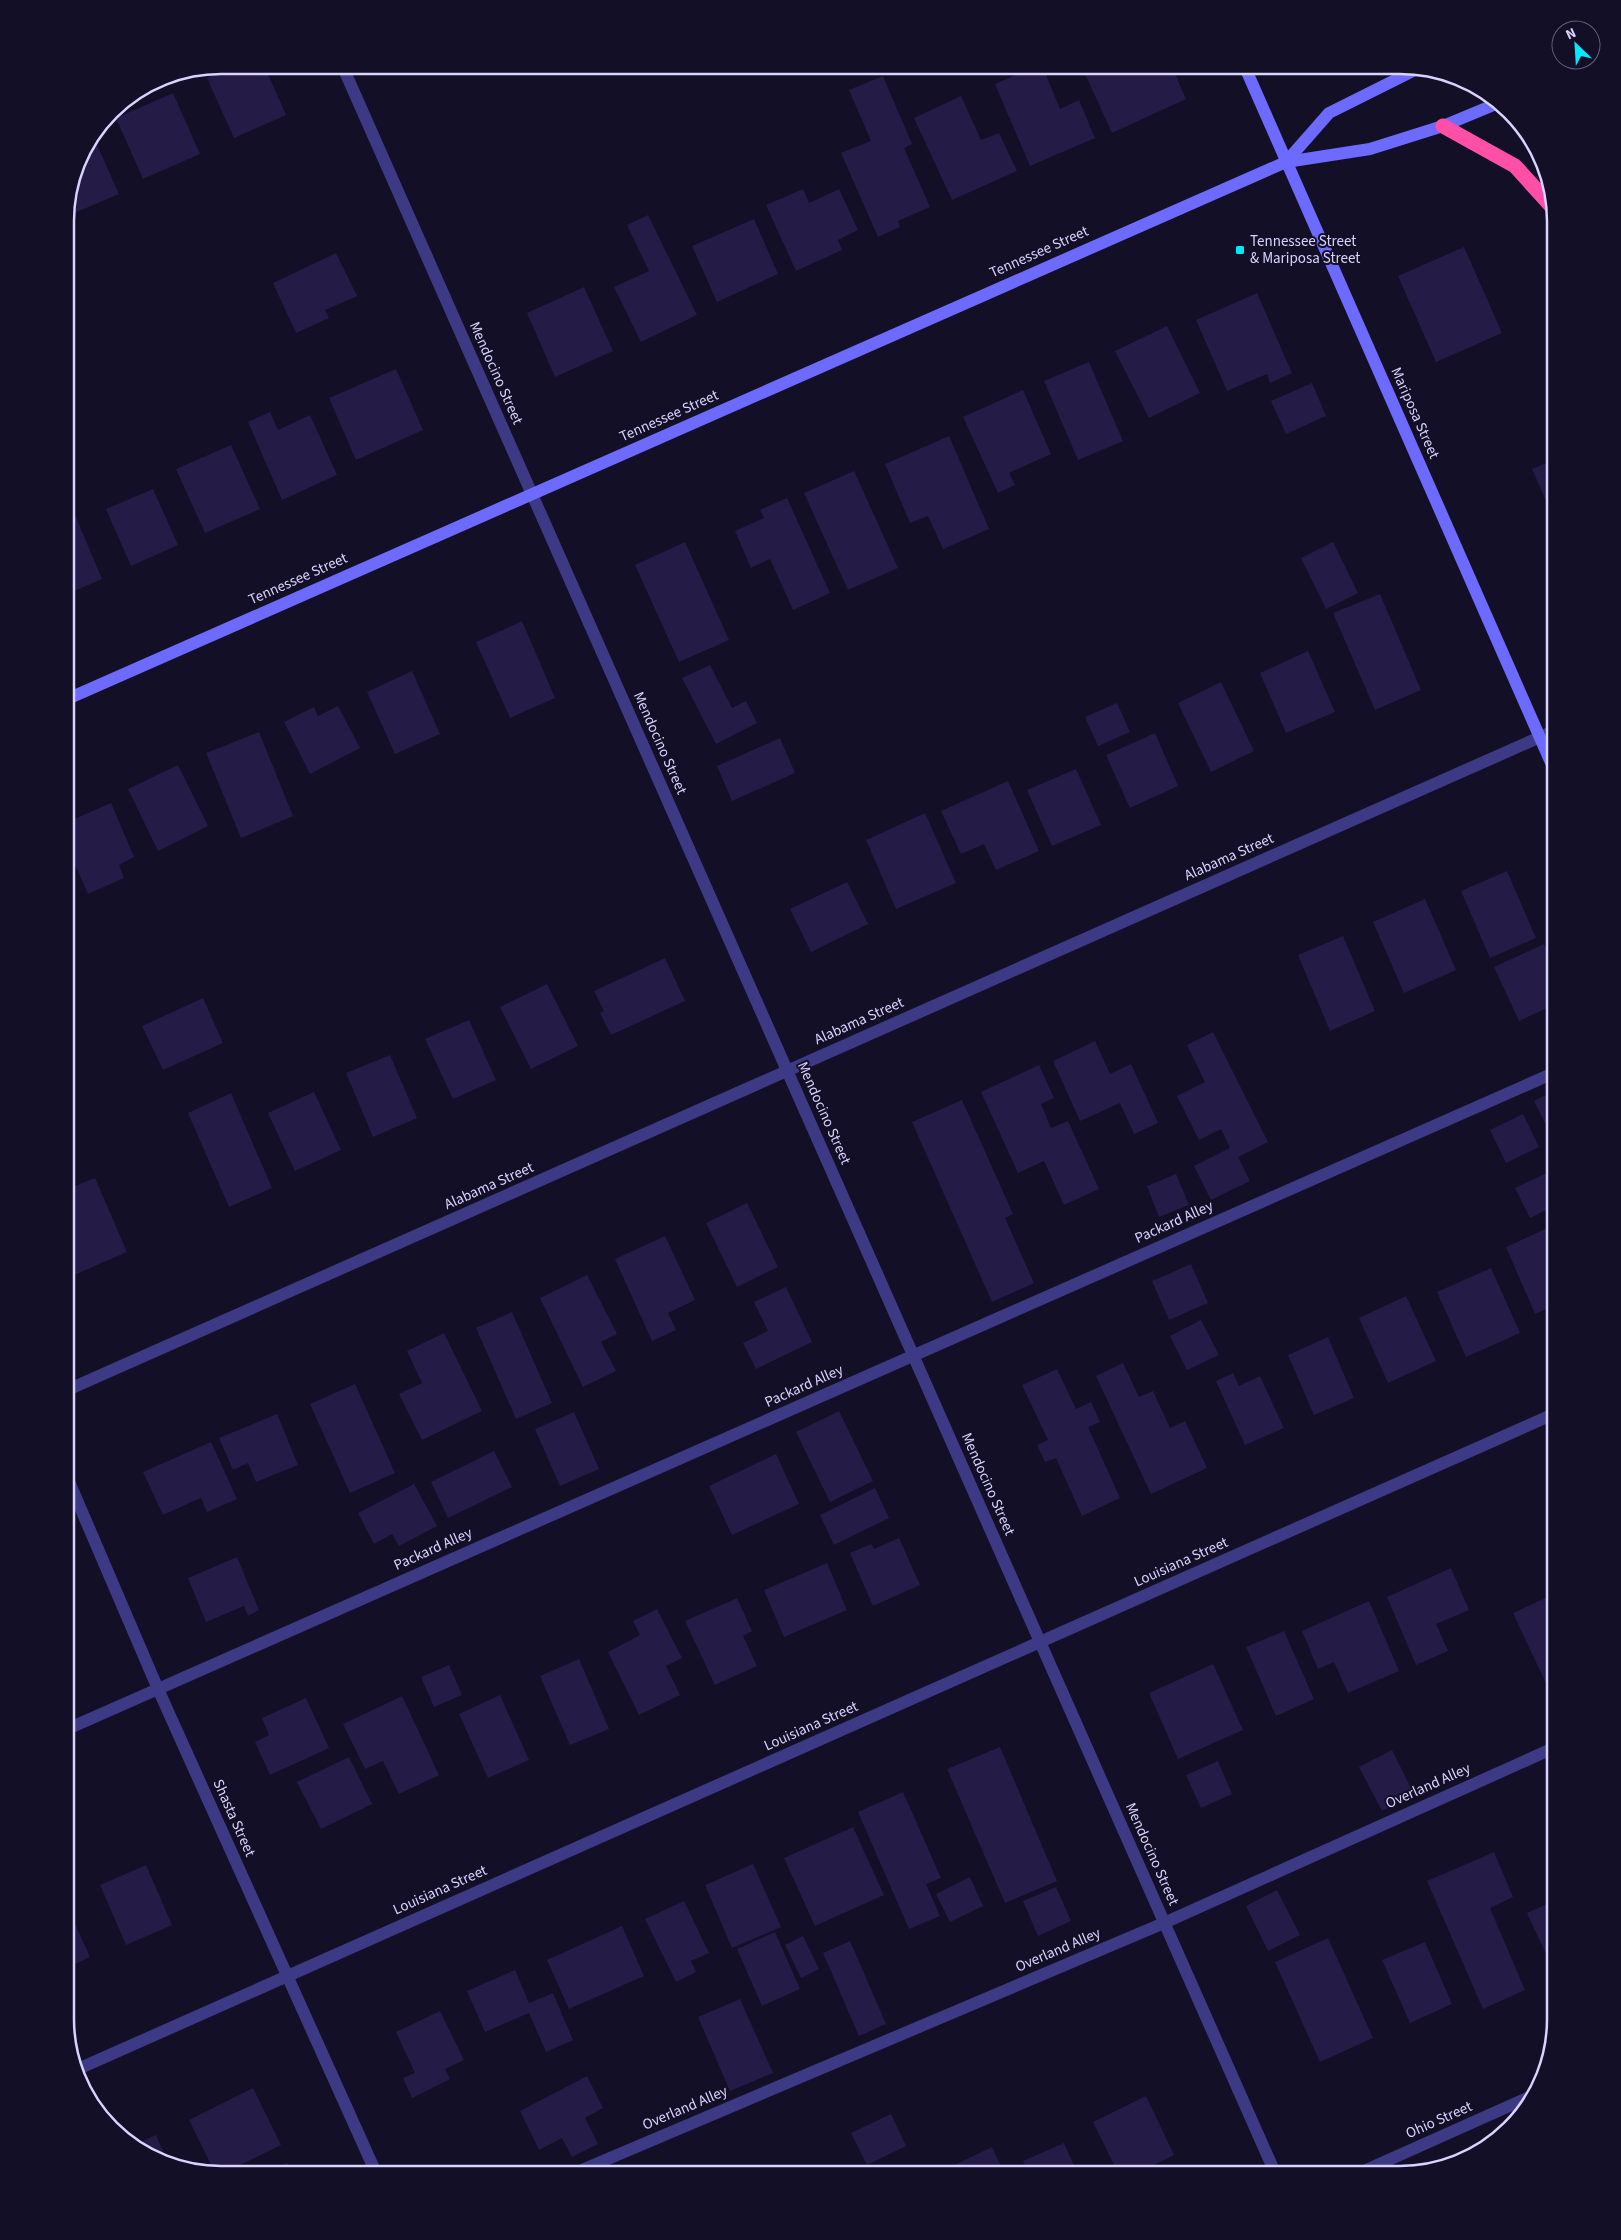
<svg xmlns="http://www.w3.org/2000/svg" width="1621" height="2240" viewBox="0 0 1621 2240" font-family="'Source Sans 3',sans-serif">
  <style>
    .building { fill: #241b47 }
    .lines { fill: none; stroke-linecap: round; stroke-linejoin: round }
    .lane { stroke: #3c3a85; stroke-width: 12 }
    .street { stroke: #3c3a85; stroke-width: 12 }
    .secondary { stroke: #6d6bff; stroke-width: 12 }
    .highway { stroke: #ff4fa6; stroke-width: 15 }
    .poi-dot { fill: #00e9ff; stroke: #130f26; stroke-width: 2 }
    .labels { text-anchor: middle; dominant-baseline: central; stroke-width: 4; stroke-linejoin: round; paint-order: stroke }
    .poi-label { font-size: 15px; fill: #d9d4ff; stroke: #130f26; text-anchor: start }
    .street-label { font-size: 15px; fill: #d9d4ff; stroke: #130f26 }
    .rim { fill: none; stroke: #d9d4ff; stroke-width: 2.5 }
  </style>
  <rect width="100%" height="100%" fill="#130f26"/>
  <g class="building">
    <path d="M237 65H264L286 115 234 138 207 78Z"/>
    <path d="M1039 65H1042L1060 109 1079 100 1095 138 1030 166 995 84Z"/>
    <path d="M1081 65H1136L1139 74 1157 65H1171L1186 99 1112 133Z"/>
    <path d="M883 76 912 144 904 148 930 207 898 221 900 227 878 237 841 153 871 141 849 90Z"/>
    <path d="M173 93 200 154 143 179 116 118Z"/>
    <path d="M961 96 981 140 999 133 1017 171 952 200 914 118Z"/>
    <path d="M93 136 119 194 65 217 81 152Z"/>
    <path d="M803 189 809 203 839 189 858 230 838 240 842 250 796 271 766 205Z"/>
    <path d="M648 215 697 315 641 342 614 287 649 271 627 225Z"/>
    <path d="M754 219 778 274 717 302 692 246Z"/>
    <path d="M1464 247 1502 333 1436 362 1398 276Z"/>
    <path d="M336 253 357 296 325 310 329 318 296 333 273 283Z"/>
    <path d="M584 287 613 351 555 377 527 313Z"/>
    <path d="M1257 293 1292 373 1270 383 1267 374 1227 391 1196 320Z"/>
    <path d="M1167 326 1200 393 1149 418 1115 351Z"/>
    <path d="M1089 362 1123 441 1078 460 1044 381Z"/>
    <path d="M396 369 423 430 356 460 329 398Z"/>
    <path d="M1312 383 1326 416 1286 434 1271 401Z"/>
    <path d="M1023 390 1051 454 1009 473 1015 485 998 493 963 417Z"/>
    <path d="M270 412 278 430 310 415 337 475 282 500 248 422Z"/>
    <path d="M949 436 989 529 943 549 928 516 910 523 885 464Z"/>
    <path d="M231 445 260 509 205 533 176 469Z"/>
    <path d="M1556 459V496L1546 501 1532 469Z"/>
    <path d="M854 471 898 568 848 590 804 493Z"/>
    <path d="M153 489 178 545 131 566 106 509Z"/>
    <path d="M787 498 830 593 793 610 770 559 751 568 735 531 764 518 760 510Z"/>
    <path d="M75 515 102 579 65 595V519Z"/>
    <path d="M1556 539V551L1551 542Z"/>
    <path d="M685 542 729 640 679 662 635 565Z"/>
    <path d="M1333 542 1358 593 1326 609 1301 558Z"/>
    <path d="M1380 594 1421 690 1375 710 1333 613Z"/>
    <path d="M522 621 555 698 510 718 476 642Z"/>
    <path d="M1308 651 1335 712 1286 733 1260 673Z"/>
    <path d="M710 665 732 708 746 701 757 723 716 744 682 678Z"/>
    <path d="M412 671 440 734 395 754 367 692Z"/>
    <path d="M1221 682 1254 751 1211 772 1178 703Z"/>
    <path d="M1117 703 1130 732 1098 746 1085 717Z"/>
    <path d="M338 706 360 748 310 774 284 722 314 707 318 716Z"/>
    <path d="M259 732 293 816 241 838 206 753Z"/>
    <path d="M1155 733 1178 786 1130 808 1106 755Z"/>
    <path d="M780 738 795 773 732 801 717 766Z"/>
    <path d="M178 765 208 826 158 851 128 789Z"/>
    <path d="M1076 769 1101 825 1052 846 1027 790Z"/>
    <path d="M1008 781 1039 851 996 870 984 844 961 854 941 811Z"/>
    <path d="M111 803 134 857 119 865 124 878 88 894 65 842V823Z"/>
    <path d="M925 813 956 883 896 909 866 840Z"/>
    <path d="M1507 871 1536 938 1490 958 1461 891Z"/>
    <path d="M847 882 868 924 811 952 790 909Z"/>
    <path d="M1425 899 1456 970 1404 993 1373 922Z"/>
    <path d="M1343 936 1375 1011 1330 1031 1298 955Z"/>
    <path d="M1544 944 1556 970V1004L1519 1021 1494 967Z"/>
    <path d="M665 958 685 1001 611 1035 600 1013 604 1011 594 991Z"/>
    <path d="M547 984 578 1046 531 1069 500 1007Z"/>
    <path d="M203 998 223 1043 163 1070 142 1026Z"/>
    <path d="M469 1020 496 1080 453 1099 425 1039Z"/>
    <path d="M1213 1032 1268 1142 1238 1157 1250 1181 1211 1200 1194 1166 1230 1148 1221 1129 1199 1140 1177 1096 1205 1082 1187 1045Z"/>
    <path d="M1095 1041 1110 1074 1131 1064 1158 1123 1134 1134 1120 1103 1080 1121 1053 1061Z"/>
    <path d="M390 1055 417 1118 373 1137 346 1073Z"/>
    <path d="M1039 1065 1054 1098 1041 1104 1051 1128 1068 1121 1099 1189 1064 1205 1044 1161 1018 1173 981 1092Z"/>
    <path d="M1556 1090V1127L1549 1131 1534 1101Z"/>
    <path d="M314 1092 341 1150 295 1171 268 1113Z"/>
    <path d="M231 1093 272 1188 229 1207 188 1113Z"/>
    <path d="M962 1100 1013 1214 1005 1218 1034 1283 992 1302 912 1122Z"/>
    <path d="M1523 1114 1539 1147 1506 1163 1490 1130Z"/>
    <path d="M1556 1134V1147L1551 1137Z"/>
    <path d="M65 1163 75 1186 95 1178 127 1252 65 1279Z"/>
    <path d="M1551 1171 1556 1181V1205L1530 1218 1515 1188Z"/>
    <path d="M1176 1174 1189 1205 1159 1217 1147 1186Z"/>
    <path d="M747 1203 778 1267 737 1287 706 1223Z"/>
    <path d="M1550 1227 1556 1240V1305L1535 1314 1506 1247Z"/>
    <path d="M665 1236 695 1300 668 1313 676 1330 652 1341 615 1259Z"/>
    <path d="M1191 1264 1208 1303 1169 1320 1152 1281Z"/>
    <path d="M1491 1268 1520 1333 1466 1357 1437 1292Z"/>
    <path d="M587 1275 617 1334 601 1342 616 1371 583 1387 540 1298Z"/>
    <path d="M786 1287 812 1342 756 1369 743 1343 768 1331 754 1302Z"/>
    <path d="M1406 1296 1436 1361 1388 1383 1359 1318Z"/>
    <path d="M512 1312 552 1403 516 1419 476 1328Z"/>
    <path d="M1201 1320 1219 1355 1187 1370 1170 1336Z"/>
    <path d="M444 1333 482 1411 422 1440 399 1394 422 1383 407 1351Z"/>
    <path d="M1328 1337 1354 1398 1314 1415 1288 1355Z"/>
    <path d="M1123 1363 1139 1397 1153 1391 1170 1428 1185 1421 1207 1468 1151 1494 1096 1376Z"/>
    <path d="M1057 1369 1076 1409 1091 1402 1100 1422 1088 1427 1120 1498 1082 1516 1056 1458 1045 1462 1037 1445 1048 1440 1022 1385Z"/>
    <path d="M1233 1373 1239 1386 1260 1376 1284 1428 1245 1445 1216 1381Z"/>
    <path d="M355 1384 395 1473 350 1493 310 1404Z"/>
    <path d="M839 1411 873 1481 830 1502 796 1432Z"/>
    <path d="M574 1412 599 1469 560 1486 535 1429Z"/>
    <path d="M277 1414 298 1465 256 1482 248 1463 233 1470 219 1438Z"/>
    <path d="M211 1442 237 1499 207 1512 201 1498 163 1515 143 1472Z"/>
    <path d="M494 1451 512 1487 448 1518 431 1482Z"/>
    <path d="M776 1454 799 1504 732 1535 709 1486Z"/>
    <path d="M414 1484 437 1526 399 1546 392 1534 374 1544 358 1513Z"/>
    <path d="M875 1488 889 1518 834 1545 820 1515Z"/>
    <path d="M1556 1520V1550L1545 1525Z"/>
    <path d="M899 1538 920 1585 873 1606 850 1553 871 1544 874 1549Z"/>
    <path d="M237 1557 259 1610 248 1616 244 1606 206 1622 188 1578Z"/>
    <path d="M827 1563 847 1610 784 1637 764 1590Z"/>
    <path d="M1451 1568 1469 1610 1436 1624 1448 1651 1416 1665 1387 1597Z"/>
    <path d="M1556 1593V1689L1550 1692 1513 1613Z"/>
    <path d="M737 1598 752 1631 743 1636 757 1666 715 1685 685 1621Z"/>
    <path d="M1369 1601 1399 1671 1348 1693 1334 1662 1318 1669 1302 1631Z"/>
    <path d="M657 1609 682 1658 666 1666 680 1695 639 1715 608 1652 640 1635 633 1621Z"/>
    <path d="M1284 1631 1314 1699 1276 1716 1246 1647Z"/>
    <path d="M579 1659 609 1729 570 1745 540 1676Z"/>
    <path d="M1213 1664 1243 1730 1178 1759 1149 1693Z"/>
    <path d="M449 1665 462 1695 434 1707 421 1677Z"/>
    <path d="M500 1695 529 1760 488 1778 459 1714Z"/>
    <path d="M402 1696 439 1775 399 1794 383 1761 365 1769 343 1724Z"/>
    <path d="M306 1698 329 1748 270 1775 255 1742 269 1735 262 1718Z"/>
    <path d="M1000 1747 1057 1881 1005 1903 947 1769Z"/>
    <path d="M1392 1750 1414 1794 1382 1811 1359 1767Z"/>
    <path d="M349 1757 372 1804 321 1829 297 1782Z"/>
    <path d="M1218 1761 1232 1794 1201 1808 1186 1775Z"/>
    <path d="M903 1792 941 1878 926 1884 940 1916 909 1929 858 1812Z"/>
    <path d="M853 1827 884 1895 815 1926 784 1858Z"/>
    <path d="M1494 1852 1513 1897 1490 1908 1525 1990 1483 2009 1427 1881Z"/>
    <path d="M753 1864 781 1927 732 1948 705 1885Z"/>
    <path d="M146 1865 172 1925 126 1945 100 1885Z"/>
    <path d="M970 1877 983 1906 950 1922 936 1894Z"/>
    <path d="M1056 1887 1071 1921 1038 1936 1023 1901Z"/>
    <path d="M1277 1890 1300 1935 1268 1951 1246 1906Z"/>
    <path d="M1556 1900V1976L1527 1913Z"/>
    <path d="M684 1901 709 1953 691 1961 696 1972 676 1982 645 1919Z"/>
    <path d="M65 1902 90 1957 65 1969Z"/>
    <path d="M622 1926 644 1976 569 2009 547 1960Z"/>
    <path d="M775 1932 800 1989 762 2006 737 1949Z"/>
    <path d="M803 1936 819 1969 801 1978 785 1945Z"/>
    <path d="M1328 1938 1373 2038 1320 2062 1275 1962Z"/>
    <path d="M850 1941 886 2024 859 2036 823 1953Z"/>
    <path d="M1425 1942 1452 2004 1410 2023 1382 1960Z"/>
    <path d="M515 1970 529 2003 553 1993 573 2040 546 2052 529 2013 485 2032 467 1991Z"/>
    <path d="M740 1999 773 2073 730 2091 698 2017Z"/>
    <path d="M440 2011 464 2060 445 2069 450 2079 412 2098 403 2078 415 2073 396 2032Z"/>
    <path d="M587 2076 603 2108 585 2118 598 2144 572 2157 562 2138 539 2150 520 2111Z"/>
    <path d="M253 2088 281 2145 220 2175H216L189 2120Z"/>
    <path d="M1146 2096 1174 2155 1134 2175H1119L1093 2122Z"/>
    <path d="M891 2114 906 2146 867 2165 851 2133Z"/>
    <path d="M156 2135 167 2161 143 2154 134 2145Z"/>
    <path d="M1064 2143 1078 2175H1029L1023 2161Z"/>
    <path d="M992 2147 1005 2175H949L946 2169Z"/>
    <path d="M287 2163 292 2175H261Z"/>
  </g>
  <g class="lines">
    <g class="lane">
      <path d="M65 1730 1556 1072"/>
      <path d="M570 2175 1164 1923 1556 1747"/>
    </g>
    <g class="street">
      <path d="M342 65 1276 2175"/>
      <path d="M65 1391 1556 730"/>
      <path d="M65 1472 158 1689 377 2175"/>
      <path d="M78 2069 1556 1413"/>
      <path d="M1355 2175 1536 2094"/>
    </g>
    <g class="secondary">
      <path d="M1244 65 1556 774"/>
      <path d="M1286 162 1329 113 1419 68"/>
      <path d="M65 700 1286 162 1370 149 1443 126 1496 104"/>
    </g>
    <path class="highway" d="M1443 126 1515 166 1553 208"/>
  </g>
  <rect class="poi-dot" x="1235" y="245" width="10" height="10" rx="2.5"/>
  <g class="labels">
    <g class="poi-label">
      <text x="1250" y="241">Tennessee Street<tspan x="1250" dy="17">&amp; Mariposa Street</tspan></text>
    </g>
    <g class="street-label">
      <text transform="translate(1039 252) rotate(-24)">Tennessee Street</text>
      <text transform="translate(496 373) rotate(66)">Mendocino Street</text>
      <text transform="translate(1415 413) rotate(66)">Mariposa Street</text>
      <text transform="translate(669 416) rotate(-24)">Tennessee Street</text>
      <text transform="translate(298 579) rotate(-24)">Tennessee Street</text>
      <text transform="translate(660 743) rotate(66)">Mendocino Street</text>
      <text transform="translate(1229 857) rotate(-24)">Alabama Street</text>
      <text transform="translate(859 1021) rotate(-24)">Alabama Street</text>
      <text transform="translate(824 1113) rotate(66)">Mendocino Street</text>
      <text transform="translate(489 1186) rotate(-24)">Alabama Street</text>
      <text transform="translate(1174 1222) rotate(-24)">Packard Alley</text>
      <text transform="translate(804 1386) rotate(-24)">Packard Alley</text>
      <text transform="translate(988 1484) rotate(66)">Mendocino Street</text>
      <text transform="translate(433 1549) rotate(-24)">Packard Alley</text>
      <text transform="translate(1181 1562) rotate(-24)">Louisiana Street</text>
      <text transform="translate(811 1726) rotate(-24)">Louisiana Street</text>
      <text transform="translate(1428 1786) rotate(-24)">Overland Alley</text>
      <text transform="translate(234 1818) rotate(66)">Shasta Street</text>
      <text transform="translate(1152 1854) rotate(66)">Mendocino Street</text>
      <text transform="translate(440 1890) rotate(-24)">Louisiana Street</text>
      <text transform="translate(1058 1950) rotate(-23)">Overland Alley</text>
      <text transform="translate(685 2108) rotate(-23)">Overland Alley</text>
      <text transform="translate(1439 2120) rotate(-24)">Ohio Street</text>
    </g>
  </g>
  <path d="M0 0H1621V2240H0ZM221 74H1400A147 147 0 0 1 1547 221V2019A147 147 0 0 1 1400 2166H221A147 147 0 0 1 74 2019V221A147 147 0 0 1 221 74Z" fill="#130f26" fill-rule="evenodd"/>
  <path class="rim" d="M221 74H1400A147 147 0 0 1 1547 221V2019A147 147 0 0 1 1400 2166H221A147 147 0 0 1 74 2019V221A147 147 0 0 1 221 74Z"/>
  <g transform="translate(1576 45) rotate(335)"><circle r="24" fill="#130f26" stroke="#625e7d"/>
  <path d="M0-4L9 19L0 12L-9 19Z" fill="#00e9ff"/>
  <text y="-8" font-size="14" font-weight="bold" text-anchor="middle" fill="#d9d4ff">N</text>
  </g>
</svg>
